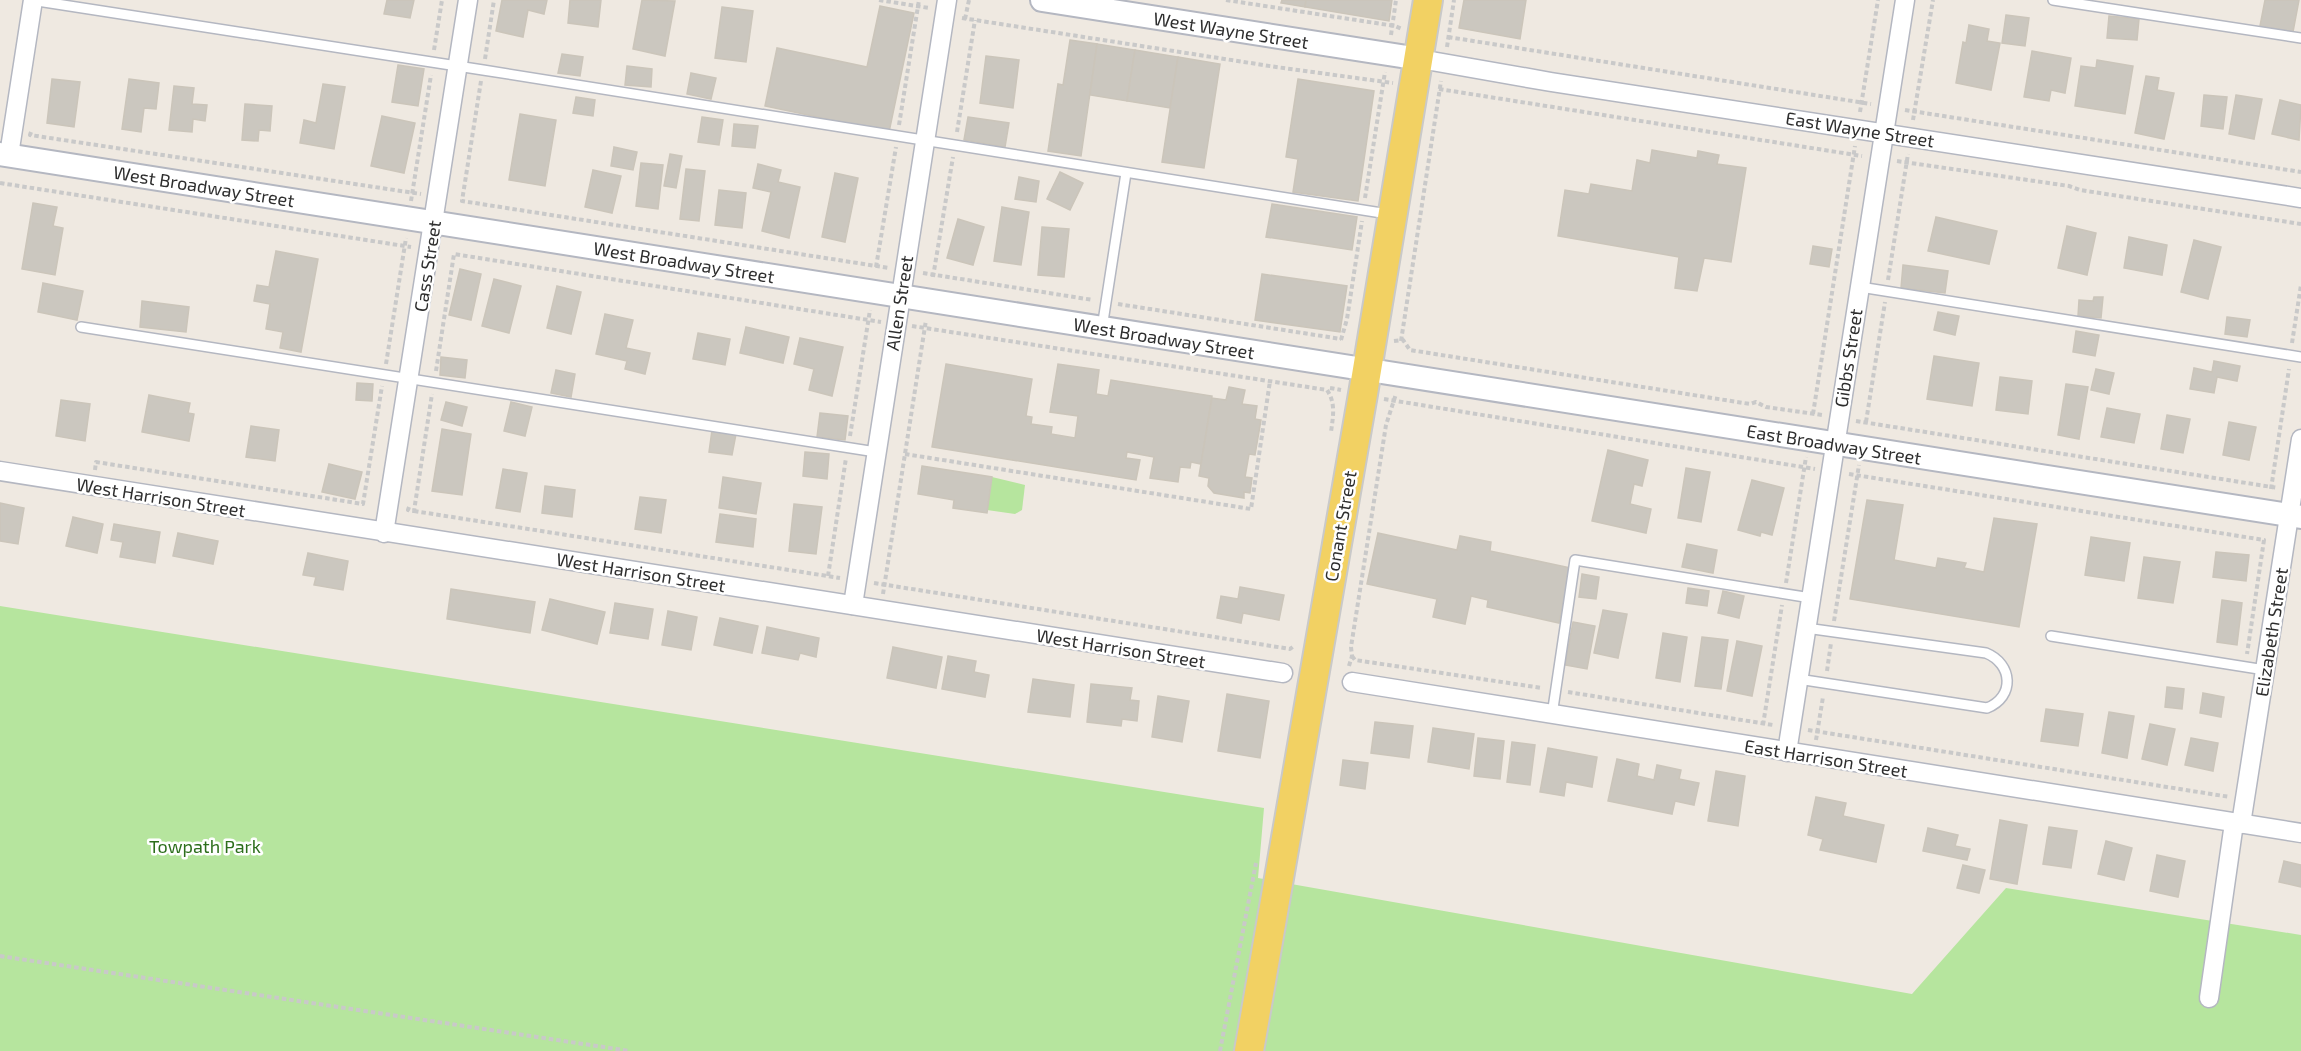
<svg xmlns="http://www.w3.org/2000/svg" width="2301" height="1051" viewBox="0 0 2301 1051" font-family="'Exo 2',sans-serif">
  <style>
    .green { fill: #b6e59e }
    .building { fill: #cbc7bf; stroke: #cbc5ba; stroke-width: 1.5 }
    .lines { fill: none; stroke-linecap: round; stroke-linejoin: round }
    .service-casing { stroke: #b4b7c1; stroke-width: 12 }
    .minor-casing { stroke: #b4b7c1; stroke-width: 21 }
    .tertiary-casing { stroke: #b4b7c1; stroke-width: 26 }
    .primary-casing { stroke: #c9c9c9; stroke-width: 32 }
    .path { stroke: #c9c9c9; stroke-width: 4; stroke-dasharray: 4.5 3; stroke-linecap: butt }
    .service { stroke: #fff; stroke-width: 9 }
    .minor { stroke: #fff; stroke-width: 18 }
    .tertiary { stroke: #fff; stroke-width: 22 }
    .primary { stroke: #f2d163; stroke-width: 28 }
    .labels { text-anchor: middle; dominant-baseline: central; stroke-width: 5; stroke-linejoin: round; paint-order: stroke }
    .street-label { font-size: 18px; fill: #2e2e2e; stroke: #fff }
    .park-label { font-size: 18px; fill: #2c6e1b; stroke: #fff }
  </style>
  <rect width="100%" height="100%" fill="#efe9e1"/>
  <g class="green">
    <path d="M992 477 1025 485 1022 510 1015 514 987 510Z"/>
    <path d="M0 606 1264 808 1258 878 1912 994 2006 888 2301 935V1051H0Z"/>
  </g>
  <g class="building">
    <path d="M387 0H414L410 18 384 14Z"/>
    <path d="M502 0H547L544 14 528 10 523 37 496 31Z"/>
    <path d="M570 0H601L598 27 568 23Z"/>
    <path d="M642 0 675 1 665 56 633 49Z"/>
    <path d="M1282 0H1306L1305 7 1281 3Z"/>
    <path d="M1306 0H1392L1389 21 1305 7Z"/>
    <path d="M1464 0H1526L1520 39 1459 28Z"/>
    <path d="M2265 0H2299L2293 32 2260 26Z"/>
    <path d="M880 6 914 13 889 132 765 106 777 48 867 67Z"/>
    <path d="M722 7 753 11 746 62 715 58Z"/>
    <path d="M2006 15 2029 18 2025 46 2002 43Z"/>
    <path d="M2109 16 2139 19 2137 40 2107 38Z"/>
    <path d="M1969 25 1989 29 1987 41 2000 43 1991 90 1956 83 1963 42 1966 43Z"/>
    <path d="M1070 40 1097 44 1081 156 1048 151 1058 84 1063 85Z"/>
    <path d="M1097 44 1135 50 1127 101 1090 95Z"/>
    <path d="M1135 50 1178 57 1170 108 1127 101Z"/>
    <path d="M2032 51 2071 58 2065 93 2051 90 2049 101 2024 97Z"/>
    <path d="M562 54 583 57 580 76 558 73Z"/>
    <path d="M986 56 1019 60 1013 108 980 103Z"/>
    <path d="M1178 57 1220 64 1204 168 1162 162Z"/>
    <path d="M2097 60 2133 66 2125 114 2075 106 2081 66 2096 68Z"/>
    <path d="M398 65 424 69 418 106 392 102Z"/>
    <path d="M627 66 652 69 651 87 625 85Z"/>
    <path d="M691 73 716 78 711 99 687 94Z"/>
    <path d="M2146 76 2159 78 2157 90 2174 93 2164 139 2135 133Z"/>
    <path d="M52 79 80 82 74 127 47 123Z"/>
    <path d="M129 79 159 83 156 109 144 108 141 132 122 129Z"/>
    <path d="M1298 79 1374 91 1358 201 1293 192 1298 159 1286 157Z"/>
    <path d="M323 84 345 87 334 149 300 143 304 120 316 123Z"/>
    <path d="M174 86 194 88 192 104 207 105 205 121 193 119 192 132 169 130Z"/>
    <path d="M2204 95 2227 97 2223 129 2201 126Z"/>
    <path d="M2236 95 2262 99 2254 139 2229 134Z"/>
    <path d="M576 97 595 100 593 116 573 113Z"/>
    <path d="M2280 100 2301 105 2299 140 2272 134Z"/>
    <path d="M245 104 272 106 270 131 259 130 258 141 242 140Z"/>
    <path d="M520 114 556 120 545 186 509 180Z"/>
    <path d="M382 116 415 123 404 173 371 166Z"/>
    <path d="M702 117 723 120 719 145 698 142Z"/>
    <path d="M968 117 1009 123 1005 147 964 140Z"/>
    <path d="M734 124 758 126 755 148 732 146Z"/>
    <path d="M614 147 637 152 633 170 611 166Z"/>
    <path d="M1652 150 1697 158 1698 151 1719 155 1717 164 1746 168 1731 262 1704 258 1697 291 1675 288 1679 257 1558 236 1565 190 1589 194 1591 184 1632 191 1637 160 1650 163Z"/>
    <path d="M670 154 682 156 676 188 664 186Z"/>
    <path d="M641 163 663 165 658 209 636 206Z"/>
    <path d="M758 164 781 170 778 182 800 187 789 238 762 231 771 192 753 188Z"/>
    <path d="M686 169 705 171 699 221 680 219Z"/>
    <path d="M593 170 621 176 612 213 585 207Z"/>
    <path d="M1060 172 1083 183 1070 210 1047 199Z"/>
    <path d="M835 173 858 178 845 242 822 237Z"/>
    <path d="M1019 177 1039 181 1036 202 1015 199Z"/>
    <path d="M719 190 746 193 742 228 715 225Z"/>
    <path d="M33 203 57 207 53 226 63 228 55 275 22 269Z"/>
    <path d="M1272 204 1357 217 1352 250 1266 237Z"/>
    <path d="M1002 207 1029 212 1021 265 994 261Z"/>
    <path d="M1936 217 1997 231 1989 264 1928 251Z"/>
    <path d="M958 219 984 227 973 265 947 258Z"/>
    <path d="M2067 226 2096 233 2087 275 2058 268Z"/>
    <path d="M1042 227 1069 229 1064 277 1038 275Z"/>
    <path d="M2129 237 2167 245 2162 275 2124 268Z"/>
    <path d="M2194 240 2221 247 2208 299 2181 292Z"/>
    <path d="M1813 246 1832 249 1829 267 1810 264Z"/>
    <path d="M276 251 318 259 301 352 280 348 283 332 266 329 270 304 254 301 257 285 269 287Z"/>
    <path d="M1903 265 1948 271 1945 293 1901 288Z"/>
    <path d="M460 269 481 274 471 320 449 315Z"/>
    <path d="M1262 274 1347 286 1340 332 1255 320Z"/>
    <path d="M494 279 521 286 509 333 482 326Z"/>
    <path d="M43 283 83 291 77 320 38 312Z"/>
    <path d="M557 286 581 292 571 334 547 328Z"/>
    <path d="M2094 297H2103L2101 318 2078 316 2079 300 2093 301Z"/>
    <path d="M142 301 189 307 186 332 140 327Z"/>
    <path d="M1938 312 1959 316 1955 335 1934 330Z"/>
    <path d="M605 314 633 320 626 348 650 353 645 374 625 369 627 361 596 354Z"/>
    <path d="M2227 317 2250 320 2247 337 2225 334Z"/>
    <path d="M746 327 789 337 783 363 740 353Z"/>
    <path d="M2076 331 2099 335 2095 356 2073 352Z"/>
    <path d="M698 333 730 339 725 365 693 359Z"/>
    <path d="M800 338 843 347 832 396 809 390 814 369 794 364Z"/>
    <path d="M1934 356 1979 363 1972 406 1927 399Z"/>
    <path d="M441 357 467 360 465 378 440 375Z"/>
    <path d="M2214 361 2240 366 2237 381 2217 377 2214 393 2190 389 2194 368 2212 372Z"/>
    <path d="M946 364 1032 379 1026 416 1032 417 1031 424 1052 427 1051 434 1075 438 1078 416 1050 412 1058 364 1099 370 1096 394 1108 396 1111 380 1212 396 1201 464 1191 462 1190 468 1180 467 1178 482 1150 478 1154 457 1127 452 1126 458 1140 460 1136 480 932 447Z"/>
    <path d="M2096 369 2114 373 2109 394 2091 390Z"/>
    <path d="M556 370 575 374 571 397 551 393Z"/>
    <path d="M2000 377 2032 381 2028 414 1996 410Z"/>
    <path d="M357 383 373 384 372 401 356 400Z"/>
    <path d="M2066 384 2088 387 2079 439 2058 435Z"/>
    <path d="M1229 387 1245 390 1242 404 1257 406 1255 419 1261 420 1255 455 1249 454 1245 477 1252 478 1250 493 1244 492V498L1214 493 1208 486 1209 478 1199 476 1212 398 1226 400Z"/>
    <path d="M149 395 190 403 188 413 194 414 189 441 142 432Z"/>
    <path d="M61 400 90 404 85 441 56 436Z"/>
    <path d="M446 402 467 407 462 426 441 420Z"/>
    <path d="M511 402 532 407 525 436 504 431Z"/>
    <path d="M2107 408 2140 414 2134 443 2101 437Z"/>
    <path d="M820 413 848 416 845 440 817 437Z"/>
    <path d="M2167 415 2190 419 2183 453 2161 449Z"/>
    <path d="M2229 422 2256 427 2249 460 2223 455Z"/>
    <path d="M251 426 279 430 275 461 246 457Z"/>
    <path d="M442 429 471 434 462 495 432 491Z"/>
    <path d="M712 430 736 434 732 455 709 452Z"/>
    <path d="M1608 450 1648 460 1642 486 1634 484 1630 504 1651 509 1646 533 1592 521Z"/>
    <path d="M805 452 829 454 827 479 803 476Z"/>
    <path d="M329 464 362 472 355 499 322 492Z"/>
    <path d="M922 466 992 477 987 513 953 508 954 500 918 494Z"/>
    <path d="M1686 468 1710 472 1701 522 1678 518Z"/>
    <path d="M503 469 527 473 520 512 496 508Z"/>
    <path d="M723 477 761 483 756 514 719 508Z"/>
    <path d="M1752 480 1784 488 1772 535 1761 532 1760 536 1738 530Z"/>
    <path d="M545 486 575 490 572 517 542 513Z"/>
    <path d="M640 497 666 500 661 533 635 529Z"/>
    <path d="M1867 500 1903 505 1894 560 1936 568 1938 558 1966 563 1964 568 1984 572 1994 518 2037 524 2019 627 1850 599Z"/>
    <path d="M0 503 24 508 18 544 0 541Z"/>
    <path d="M794 504 822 507 816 554 789 551Z"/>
    <path d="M720 514 756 519 753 547 716 542Z"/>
    <path d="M73 517 103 524 97 553 66 546Z"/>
    <path d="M114 524 160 532 155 563 120 557 123 542 111 540Z"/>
    <path d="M178 533 218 541 213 564 173 556Z"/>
    <path d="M1378 533 1457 550 1460 536 1491 542 1490 551 1571 568 1559 623 1487 607 1488 600 1471 596 1465 624 1433 617 1437 599 1367 584Z"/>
    <path d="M2091 537 2130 543 2124 581 2085 575Z"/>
    <path d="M1687 544 1717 550 1713 573 1682 567Z"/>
    <path d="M2216 552 2249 555 2246 581 2213 577Z"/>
    <path d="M308 553 348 561 343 590 314 585 316 577 303 575Z"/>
    <path d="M2144 557 2180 562 2173 603 2138 598Z"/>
    <path d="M1582 574 1599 577 1596 599 1579 597Z"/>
    <path d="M1240 587 1284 595 1279 620 1243 613 1241 623 1217 618 1221 596 1238 599Z"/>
    <path d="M1688 588 1709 591 1707 606 1686 603Z"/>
    <path d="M451 589 535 602 530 633 447 619Z"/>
    <path d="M1723 591 1744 596 1739 618 1718 613Z"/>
    <path d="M550 599 605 612 597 644 542 630Z"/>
    <path d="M2222 600 2242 603 2237 645 2217 642Z"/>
    <path d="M615 603 653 609 648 639 610 633Z"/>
    <path d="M1603 610 1627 614 1618 658 1594 653Z"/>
    <path d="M668 611 697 617 691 650 662 645Z"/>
    <path d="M720 618 758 626 752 653 714 645Z"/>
    <path d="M1573 622 1595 626 1587 669 1565 665Z"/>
    <path d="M767 627 819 638 816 657 800 653 798 660 762 653Z"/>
    <path d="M1663 633 1687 637 1680 682 1656 678Z"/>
    <path d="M1702 637 1728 640 1721 689 1695 686Z"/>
    <path d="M1737 641 1762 646 1752 696 1727 691Z"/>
    <path d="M893 647 942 657 936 688 887 678Z"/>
    <path d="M948 656 976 661 974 672 989 675 985 697 942 689Z"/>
    <path d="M1033 679 1074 685 1070 717 1028 712Z"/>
    <path d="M1091 684 1132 688 1130 700 1139 701 1137 721 1122 719 1121 726 1087 722Z"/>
    <path d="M2167 687 2184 689 2182 709 2165 707Z"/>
    <path d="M2203 693 2224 697 2221 717 2200 713Z"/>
    <path d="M1227 694 1269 701 1260 758 1218 751Z"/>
    <path d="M1158 696 1189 701 1182 742 1152 737Z"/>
    <path d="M2046 709 2083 714 2078 746 2041 741Z"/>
    <path d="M2109 712 2134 716 2127 758 2102 753Z"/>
    <path d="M1375 722 1413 726 1409 758 1371 753Z"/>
    <path d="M2150 724 2175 729 2167 765 2142 759Z"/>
    <path d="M1433 728 1474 734 1469 769 1428 762Z"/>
    <path d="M1478 738 1504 741 1500 779 1474 776Z"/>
    <path d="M2191 738 2218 743 2213 771 2185 765Z"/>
    <path d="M1512 742 1535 745 1530 785 1507 782Z"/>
    <path d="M1548 748 1597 757 1592 787 1566 782 1564 796 1540 792Z"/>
    <path d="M1617 759 1639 764 1637 776 1654 780 1657 765 1681 770 1679 779 1699 783 1694 805 1675 801 1672 814 1608 801Z"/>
    <path d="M1343 760 1368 763 1365 789 1340 785Z"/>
    <path d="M1716 771 1745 776 1738 826 1708 821Z"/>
    <path d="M1816 797 1846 803 1843 816 1884 825 1876 862 1820 850 1823 839 1808 835Z"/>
    <path d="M2000 820 2027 825 2017 884 1990 879Z"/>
    <path d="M2049 827 2077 831 2071 868 2043 864Z"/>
    <path d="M1928 828 1958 835 1955 846 1970 849 1967 860 1923 851Z"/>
    <path d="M2106 841 2132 848 2124 880 2098 874Z"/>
    <path d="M2157 855 2185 861 2178 897 2150 891Z"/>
    <path d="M2284 861 2301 865V887L2279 882Z"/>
    <path d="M1963 865 1985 870 1979 893 1957 888Z"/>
  </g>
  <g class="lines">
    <defs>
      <g id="service">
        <path d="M31 0 483 70 1388 214"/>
        <path d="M2053 0 2301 38"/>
        <path d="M1860 287 2301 357"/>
        <path d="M81 327 876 452"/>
        <path d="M1102 328 1126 173"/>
        <path d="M2051 636 2265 670"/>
        <path d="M1798 679 1987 708C2015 697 2013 664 1986 653L1806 628"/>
        <path d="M1552 715 1575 560 1811 598"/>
      </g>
      <g id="minor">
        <path d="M1420 59 1551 82 2301 198"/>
        <path d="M9 155 33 0"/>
        <path d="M0 471 1283 673"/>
        <path d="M384 533 468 0"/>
        <path d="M853 605 947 0"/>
        <path d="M1352 682 2301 833"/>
        <path d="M1787 752 1905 0"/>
        <path d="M2241 824 2301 439"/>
        <path d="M2209 998 2234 823"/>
      </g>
      <g id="tertiary">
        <path d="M1042 0 1420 59"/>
        <path d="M0 154 2301 517"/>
      </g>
      <path id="primary" d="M1249 1051 1363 394 1428 0"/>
    </defs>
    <use href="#service" class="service-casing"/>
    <use href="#minor" class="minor-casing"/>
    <use href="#tertiary" class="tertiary-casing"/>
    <use href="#primary" class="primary-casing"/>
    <g class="path">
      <path d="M879 0 929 8"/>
      <path d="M1226 0 1395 26 1402 29"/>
      <path d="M962 18 1276 67 1393 83"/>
      <path d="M965 19 969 0"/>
      <path d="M1391 35 1396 0"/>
      <path d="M1448 37 1871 104"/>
      <path d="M1447 47 1454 0"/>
      <path d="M434 50 442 0"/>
      <path d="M485 59 494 0"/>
      <path d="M481 81 462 201 889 268"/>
      <path d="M1439 89 1862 156"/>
      <path d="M1905 110 2301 172"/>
      <path d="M1860 112 1878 0"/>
      <path d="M1913 120 1933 0"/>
      <path d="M899 125 919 0"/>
      <path d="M31 132 30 135 421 194"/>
      <path d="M957 132 975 20"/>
      <path d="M1897 161 2069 186 2080 190 2301 224"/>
      <path d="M0 183 411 247"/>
      <path d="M1365 198 1385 72"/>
      <path d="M411 201 431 75"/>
      <path d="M876 267 896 147"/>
      <path d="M923 273 1093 300"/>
      <path d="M933 277 953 157"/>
      <path d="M1888 280 1908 154"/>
      <path d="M1118 304 1341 339"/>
      <path d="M912 326 1327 390C1336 403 1333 417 1331 432"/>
      <path d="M1341 340 1347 319 1362 221"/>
      <path d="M1394 341 1403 340 1410 350 1750 404 1756 402 1766 407 1822 415"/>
      <path d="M1401 341 1441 81"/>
      <path d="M2292 343 2301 285"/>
      <path d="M386 364 406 238"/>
      <path d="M436 371 454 254 881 322"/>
      <path d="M1330 388 1341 390"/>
      <path d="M1384 399 1815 469"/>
      <path d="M1813 414 1855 146"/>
      <path d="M1856 421 2278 488"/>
      <path d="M1866 422 1885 302"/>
      <path d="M850 436 870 310"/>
      <path d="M905 454 1251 509 1270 381"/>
      <path d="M95 470 96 462 363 504 382 386"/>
      <path d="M1849 474 2264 540 2247 654"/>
      <path d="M2271 489 2289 369"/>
      <path d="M409 507 408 510 414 511 432 394"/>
      <path d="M414 511 840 578"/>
      <path d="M828 576 846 458"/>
      <path d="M874 583 1284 648 1290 649 1294 646"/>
      <path d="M1786 583 1806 457"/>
      <path d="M883 594 926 320"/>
      <path d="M1834 621 1859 465"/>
      <path d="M1352 656 1355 660 1542 688"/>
      <path d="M1349 666 1352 656 1351 647 1386 425 1396 394"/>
      <path d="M1827 671 1831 643"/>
      <path d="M1568 692 1773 725"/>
      <path d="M1763 725 1782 605"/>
      <path d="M1808 730 2230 797"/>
      <path d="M1816 740 1823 697"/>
      <path d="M0 956 630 1051"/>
      <path d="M1220 1051 1256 863"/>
    </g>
    <use href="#service" class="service"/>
    <use href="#minor" class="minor"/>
    <use href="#tertiary" class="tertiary"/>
    <use href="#primary" class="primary"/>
  </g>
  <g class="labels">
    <g class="street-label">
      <text transform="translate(1231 30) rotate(9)">West Wayne Street</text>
      <text transform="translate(1860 129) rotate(9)">East Wayne Street</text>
      <text transform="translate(204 186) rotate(9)">West Broadway Street</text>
      <text transform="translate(684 262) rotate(9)">West Broadway Street</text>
      <text transform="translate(427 266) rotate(-81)">Cass Street</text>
      <text transform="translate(899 303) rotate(-81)">Allen Street</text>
      <text transform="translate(1164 338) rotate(9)">West Broadway Street</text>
      <text transform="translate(1848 358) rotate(-81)">Gibbs Street</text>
      <text transform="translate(1834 444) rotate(9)">East Broadway Street</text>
      <text transform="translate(161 497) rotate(9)">West Harrison Street</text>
      <text transform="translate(1340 526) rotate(-80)">Conant Street</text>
      <text transform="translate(641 572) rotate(9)">West Harrison Street</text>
      <text transform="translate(2271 632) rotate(-81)">Elizabeth Street</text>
      <text transform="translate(1121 648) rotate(9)">West Harrison Street</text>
      <text transform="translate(1826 758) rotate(9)">East Harrison Street</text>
    </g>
    <g class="park-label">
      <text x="205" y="846">Towpath Park</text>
    </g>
  </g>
</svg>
